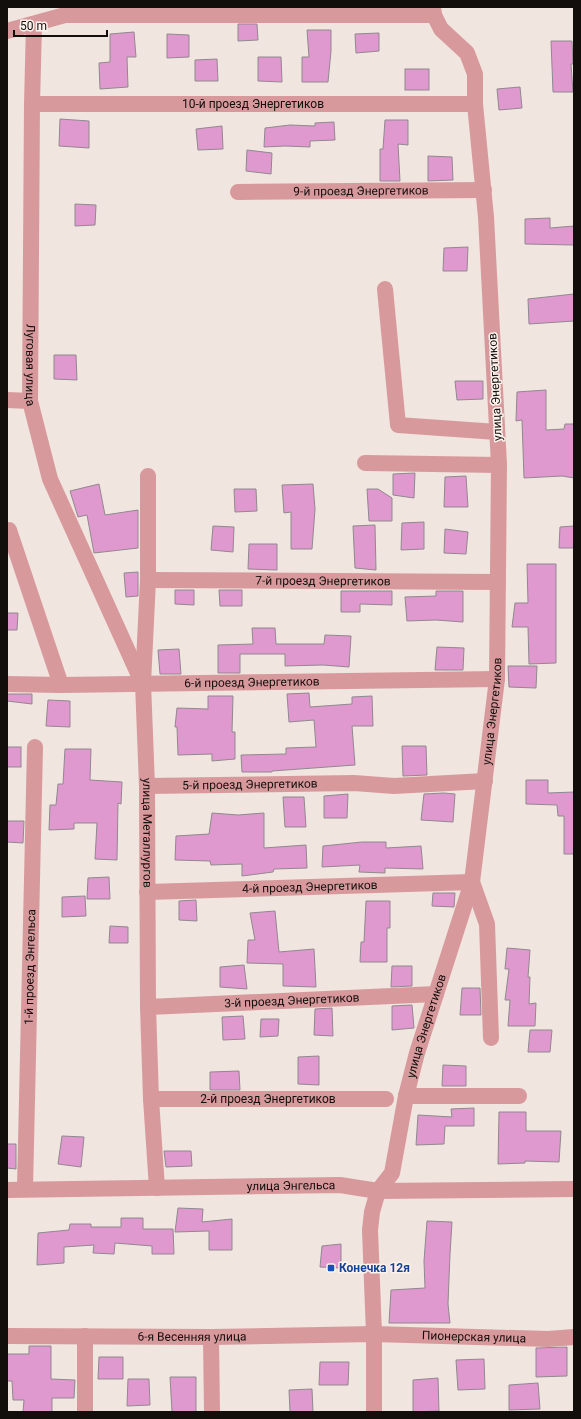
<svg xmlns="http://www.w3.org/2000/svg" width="581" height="1419" viewBox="0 0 581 1419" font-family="Roboto,sans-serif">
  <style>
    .building { fill: #df99ce; stroke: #91888f }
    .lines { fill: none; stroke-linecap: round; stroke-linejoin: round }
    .minor { stroke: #d8999c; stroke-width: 16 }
    .transit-dot { fill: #1a4fb4; stroke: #fdf2ec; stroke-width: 1.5 }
    .labels { text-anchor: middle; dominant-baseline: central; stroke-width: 3; stroke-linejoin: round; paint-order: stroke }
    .street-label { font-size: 12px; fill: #120e0c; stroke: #fdf2ec }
    .transit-label { font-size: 12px; font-weight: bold; fill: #164399; stroke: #fdf2ec; text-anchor: start }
  </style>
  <rect width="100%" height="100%" fill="#f0e5df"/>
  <g class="building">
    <path d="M238 24H257L258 40 238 41Z"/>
    <path d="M307 30H331V51L328 82H302V57H309Z"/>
    <path d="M134 32 136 57H127L128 87 100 89 99 63 110 62V34Z"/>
    <path d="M379 33V51L356 53 355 34Z"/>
    <path d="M167 34 189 35V57L167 58Z"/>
    <path d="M551 41H572L573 64H571L573 92H553Z"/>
    <path d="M258 57H281L282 82 258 81Z"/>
    <path d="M217 59 218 81H195V60Z"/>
    <rect x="405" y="69" width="24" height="21"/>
    <path d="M520 87 522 108 499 110 497 89Z"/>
    <path d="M60 119 89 121V148L59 146Z"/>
    <path d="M385 120H408V145L398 144 400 181H380V149H383Z"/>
    <path d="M334 122 335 140 310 141V147L285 146 264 147 265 128 290 125 315 126V123Z"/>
    <path d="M222 126 223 149 198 150 196 129Z"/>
    <path d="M247 150 272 153 271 174 246 171Z"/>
    <path d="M428 156 452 157 453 180 428 181Z"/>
    <path d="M75 204 96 205 95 225 75 226Z"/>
    <path d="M550 218V228L574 226V245L525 244V219Z"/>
    <path d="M468 247 467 271H443L444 248Z"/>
    <path d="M574 294V321L529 324 528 299Z"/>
    <path d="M54 355H76L77 380 54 379Z"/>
    <path d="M455 381H483V399L457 400Z"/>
    <path d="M546 390V430L564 429 565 424H574V478L562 476 524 478 522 420 516 421 517 392Z"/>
    <path d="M415 473 414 498 393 495V474Z"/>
    <path d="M466 476 468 507H444L445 477Z"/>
    <path d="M99 484 105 515 138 510V548L94 553 87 515 78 517 70 491Z"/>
    <path d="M313 484 315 509 312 549H291V512L284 513 282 485Z"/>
    <path d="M234 489H256L257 511 235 512Z"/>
    <path d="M367 489H378L392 498V521H369Z"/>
    <path d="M424 522V549L401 550 402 523Z"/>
    <path d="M375 525 376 570 355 568 353 526Z"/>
    <path d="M213 526 234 527 233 552 211 550Z"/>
    <path d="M574 526V548H559L560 527Z"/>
    <path d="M445 529 468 532 466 554 444 553Z"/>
    <path d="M249 544H277V570L248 569Z"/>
    <path d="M527 564H556V663L529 664 528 627H512L515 603H528Z"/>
    <path d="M138 572V596L126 597 124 573Z"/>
    <path d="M175 590H194V605L175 604Z"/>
    <path d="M219 590H242V606H220Z"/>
    <path d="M341 591H392V605L360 604V612H341Z"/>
    <path d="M436 591H463V622L436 620 407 621 405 597 436 596Z"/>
    <path d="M7 613H18L17 630H7Z"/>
    <path d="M252 628H275L276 644H324L325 635 351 636 349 667 323 665 285 666V654H240V673H218V645L253 644Z"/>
    <path d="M437 647 464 648 463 670H435Z"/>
    <path d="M179 649 181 674H160L158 650Z"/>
    <path d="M508 666H537L536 688 509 687Z"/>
    <path d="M309 693 310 707 352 704V697L372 696 373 726H352L355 765 272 771V772H242L241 755 286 754V748L316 747 314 720 289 722 287 694Z"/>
    <path d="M7 694H32V704L7 701Z"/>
    <path d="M208 696H233L232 732H235V759L212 761V754L178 755 177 727H175L177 708 208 709Z"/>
    <path d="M48 700 70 701V727L46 726Z"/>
    <path d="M402 746H426L427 775 403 776Z"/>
    <rect x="7" y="747" width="14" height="20"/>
    <path d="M65 749H91L90 780 122 782 121 804 118 803 117 860 95 859 97 823H74V829L49 830 50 805H56L58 784H63Z"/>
    <path d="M526 780H548V793L574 792V854H564V816H558L557 805 526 804Z"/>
    <path d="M444 793 455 794 453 822 421 820 424 794Z"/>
    <path d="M348 794 347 818H324V796Z"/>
    <path d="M283 797H304L306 827H285Z"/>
    <path d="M212 813 238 815 264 813V848L306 845 307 868 274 869 273 872 242 876V864L211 865 210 861 175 860 176 836 209 834Z"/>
    <path d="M7 821H24L23 843 7 842Z"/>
    <path d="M362 842H386V848L421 846 423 869 385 868V873L359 872 360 865 322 867 323 846Z"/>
    <path d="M109 877 110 899H87L88 878Z"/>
    <path d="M433 893H455L454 907 432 906Z"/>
    <path d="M85 896 86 916 62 917V897Z"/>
    <path d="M196 900 197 921 179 920V901Z"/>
    <path d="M366 901H390V928H387V962H360L361 942H364Z"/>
    <path d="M275 911 279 952 314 949 316 987 283 986V964L247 963 248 940H255L250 913Z"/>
    <path d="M110 926 128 927V943H109Z"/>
    <path d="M507 948 530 950 528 977H530L529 1004 536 1003 535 1026H508L510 1000H505L509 969H505Z"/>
    <path d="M244 965 247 989 220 987V967Z"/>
    <path d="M392 966H412V986L391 987Z"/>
    <path d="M462 988H480L481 1015H460Z"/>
    <path d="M412 1005 414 1028 392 1030V1006Z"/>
    <path d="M332 1008 333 1036 314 1035 315 1009Z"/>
    <path d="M243 1016 245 1039 223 1040 222 1017Z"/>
    <path d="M261 1019H279L278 1036 260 1037Z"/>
    <path d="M530 1030H552L550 1052H528Z"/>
    <path d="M319 1056V1085L298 1084V1057Z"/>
    <path d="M443 1065 466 1066V1086H442Z"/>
    <path d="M239 1071 240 1090H210V1072Z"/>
    <path d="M474 1108V1126H445L444 1144 416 1145 418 1115 452 1117 451 1109Z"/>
    <path d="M499 1112H526V1131H561L559 1162 525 1161V1163L498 1164Z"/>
    <path d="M62 1136 84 1137 81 1167 58 1164Z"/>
    <path d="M7 1144H16V1169L7 1168Z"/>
    <path d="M164 1151H191L192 1166 166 1167Z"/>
    <path d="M178 1208 203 1209 202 1222 232 1219V1250H209V1231L175 1232Z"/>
    <path d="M121 1218H143V1229H173L174 1254H152V1246L115 1243 114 1254 93 1253 94 1245 64 1247V1263L37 1265 38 1233 69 1230 70 1224H91V1227H121Z"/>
    <path d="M427 1221 452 1222 450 1254 448 1304 450 1323H389L391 1290 425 1288 424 1261Z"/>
    <path d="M341 1244V1268L320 1267 322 1246Z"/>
    <path d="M29 1346H51V1379L75 1380 74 1398H52V1412H23L24 1400H13L12 1381H7V1354H29Z"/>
    <path d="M567 1347V1376L536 1377V1348Z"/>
    <path d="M99 1357H123V1379H98Z"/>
    <path d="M484 1359 485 1389 458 1390 456 1360Z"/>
    <path d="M320 1362H349L348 1385H319Z"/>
    <path d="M170 1377H196V1412H172Z"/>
    <path d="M438 1378 439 1411 413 1412V1380Z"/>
    <path d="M128 1379H149L150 1405 127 1406Z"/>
    <path d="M538 1383 540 1409 509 1410V1385Z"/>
    <path d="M312 1389 313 1412H290L289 1390Z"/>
  </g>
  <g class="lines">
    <g class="minor">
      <path id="s1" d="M34 24 32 104 30 401 50 479 141 680"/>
      <path d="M7 31 65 15H434"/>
      <path id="s2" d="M32 104H475"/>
      <path id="s3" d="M238 192 484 190"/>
      <path d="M385 289 398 425 497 432"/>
      <path d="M7 400 30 401"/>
      <path d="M365 463 499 465"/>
      <path id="s4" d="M148 476V580L143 683 147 786 148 1007 151 1099 157 1188"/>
      <path d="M9 530 61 685"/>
      <path id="s5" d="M148 580 498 582"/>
      <path id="s6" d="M7 684 61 685 497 679"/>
      <path id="s7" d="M147 786 354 783 394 786 485 781"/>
      <path id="s8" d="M147 892 472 882 487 924 491 1038"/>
      <path id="s9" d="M148 1007 436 994"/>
      <path d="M406 1096H519"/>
      <path id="s10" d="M151 1099H386"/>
      <path id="s11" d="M25 1188 35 747"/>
      <path id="s12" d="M7 1190 340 1185 378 1191 574 1189"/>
      <path id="s13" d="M9 1336 211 1337 374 1334 548 1339 574 1337"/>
      <path d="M211 1337 212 1412"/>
      <path d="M85 1412V1336"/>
      <path id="s14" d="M374 1412V1334L370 1230 372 1212 378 1191 392 1173 406 1096 417 1053 472 882 497 679 499 465 486 217 475 104V74L467 53 441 29 434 15 433 7"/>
    </g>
  </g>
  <rect class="transit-dot" x="327" y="1264" width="8" height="8" rx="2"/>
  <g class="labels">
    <g class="street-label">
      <text stroke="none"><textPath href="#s2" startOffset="221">10-й проезд Энергетиков</textPath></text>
      <text stroke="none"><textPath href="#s3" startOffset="123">9-й проезд Энергетиков</textPath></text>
      <text stroke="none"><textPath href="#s1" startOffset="341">Луговая улица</textPath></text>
      <text transform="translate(495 387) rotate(-93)">улица Энергетиков</text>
      <text stroke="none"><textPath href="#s5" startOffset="175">7-й проезд Энергетиков</textPath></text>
      <text stroke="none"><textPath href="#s6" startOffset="245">6-й проезд Энергетиков</textPath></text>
      <text stroke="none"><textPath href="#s14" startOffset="719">улица Энергетиков</textPath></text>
      <text stroke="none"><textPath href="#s7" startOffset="103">5-й проезд Энергетиков</textPath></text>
      <text stroke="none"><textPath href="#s4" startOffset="357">улица Металлургов</textPath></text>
      <text stroke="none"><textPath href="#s8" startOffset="163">4-й проезд Энергетиков</textPath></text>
      <text stroke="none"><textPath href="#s11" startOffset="221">1-й проезд Энгельса</textPath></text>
      <text stroke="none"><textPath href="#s9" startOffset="144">3-й проезд Энергетиков</textPath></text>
      <text stroke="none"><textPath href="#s14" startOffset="396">улица Энергетиков</textPath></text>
      <text stroke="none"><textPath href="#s10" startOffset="117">2-й проезд Энергетиков</textPath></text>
      <text stroke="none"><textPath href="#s12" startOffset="284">улица Энгельса</textPath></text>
      <text stroke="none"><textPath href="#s13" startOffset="183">6-я Весенняя улица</textPath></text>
      <text stroke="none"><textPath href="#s13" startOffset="465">Пионерская улица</textPath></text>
    </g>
    <g class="transit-label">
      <text x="339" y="1268">Конечка 12я</text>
    </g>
  </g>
  <rect width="581" height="1419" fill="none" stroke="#120e0c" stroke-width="16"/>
  <path d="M14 30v6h93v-6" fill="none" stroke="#120e0c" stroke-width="2"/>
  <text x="20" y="30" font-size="12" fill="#120e0c" stroke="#fdf2ec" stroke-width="3" paint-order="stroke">50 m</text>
</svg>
